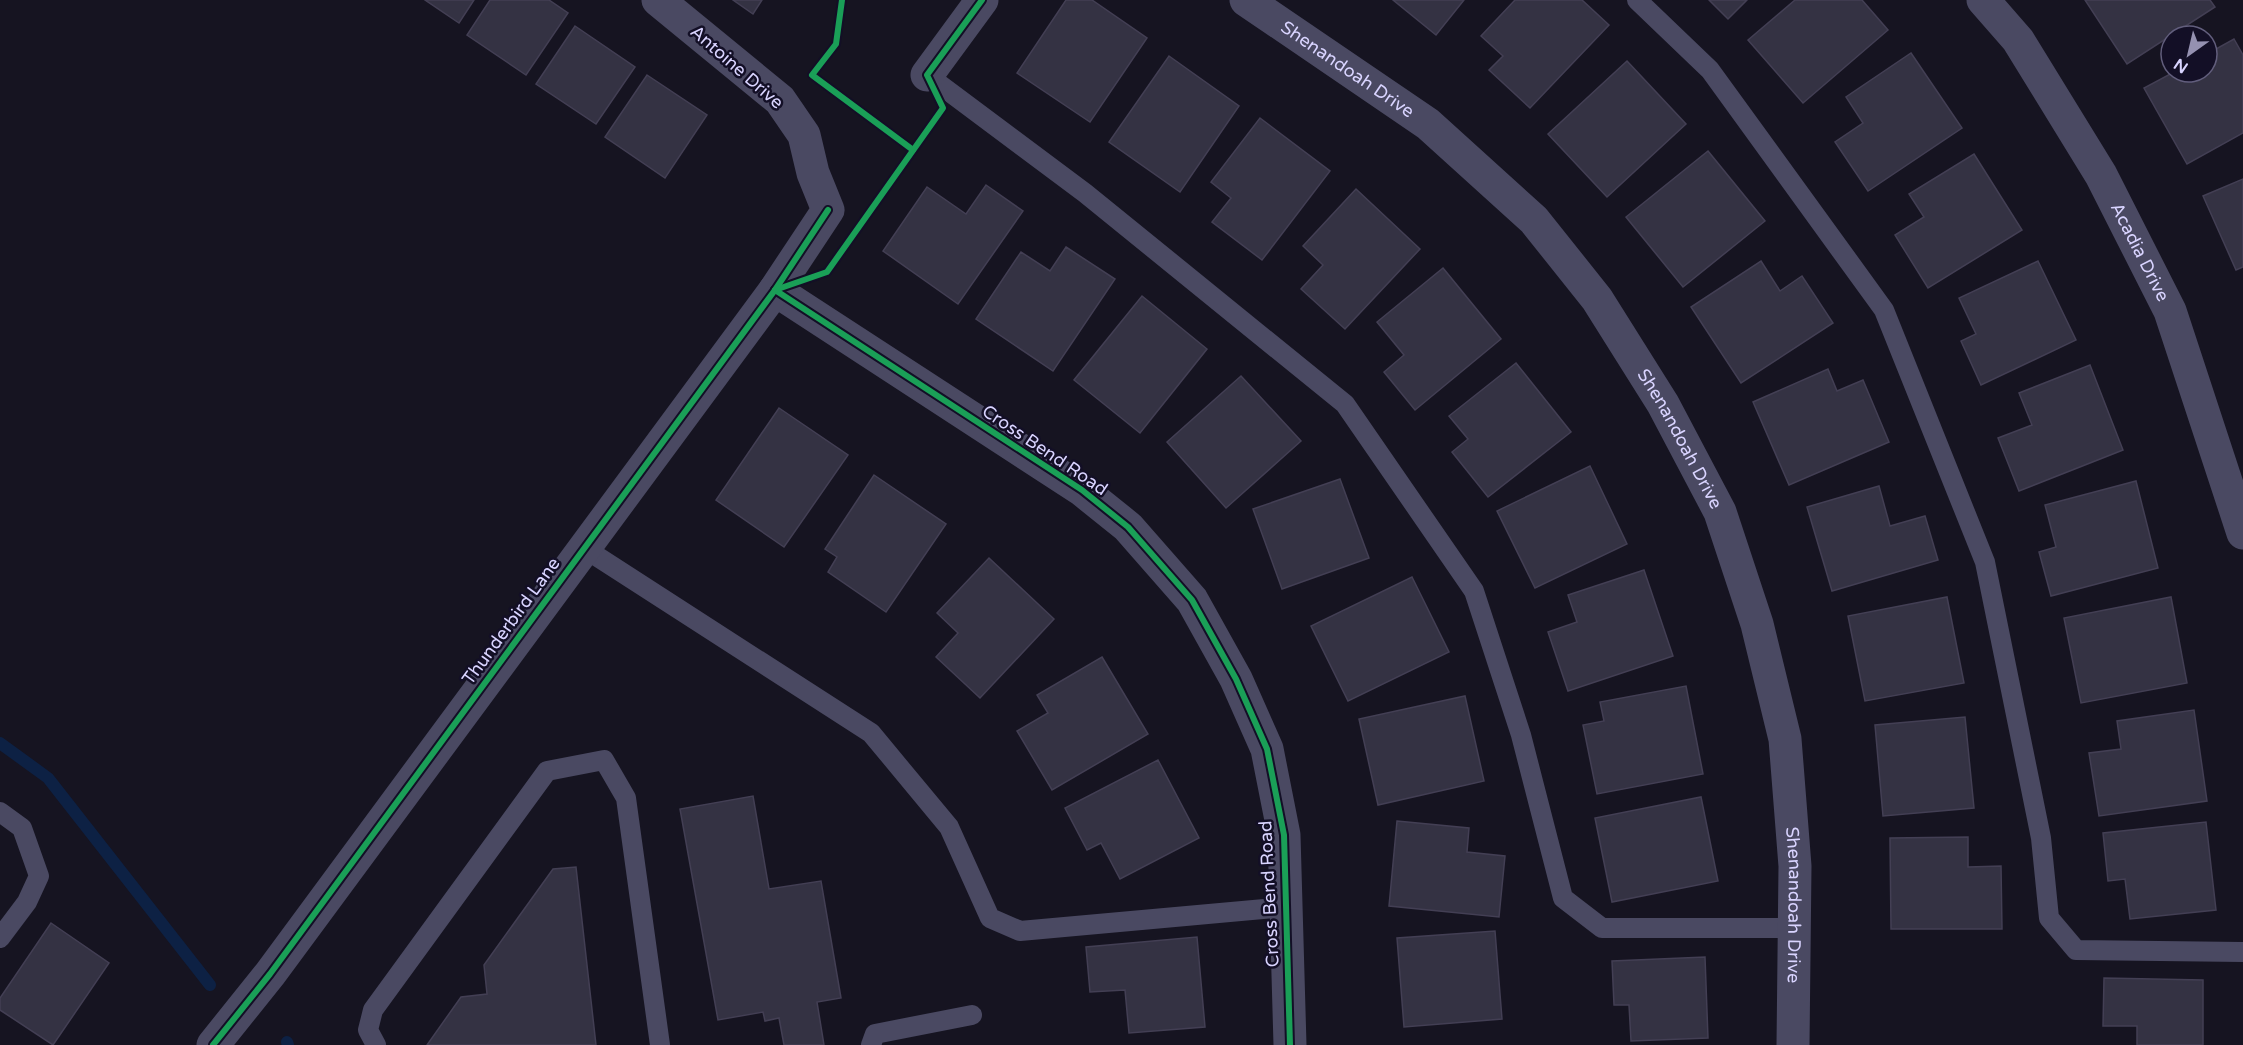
<svg xmlns="http://www.w3.org/2000/svg" width="2243" height="1045" viewBox="0 0 2243 1045" font-family="'Varela Round',sans-serif">
  <style>
    .lines { fill: none; stroke-linecap: round; stroke-linejoin: round }
    .stream { stroke: #0d2144; stroke-width: 12 }
    .building { fill: #343243; stroke: #433f54; stroke-width: 1.5 }
    .lane { stroke: #4a4962; stroke-width: 20 }
    .street { stroke: #4a4962; stroke-width: 33 }
    .cycleway-casing { stroke: #130f26; stroke-width: 10 }
    .cycleway { stroke: #1a9f57; stroke-width: 6 }
    .labels { text-anchor: middle; dominant-baseline: central; stroke-width: 5; stroke-linejoin: round; paint-order: stroke }
    .street-label { font-size: 18px; fill: #d9d4ff; stroke: #130f26 }
  </style>
  <rect width="100%" height="100%" fill="#161421"/>
  <g class="lines">
    <g class="stream">
      <path d="M0 743 48 778 210 985"/>
      <path d="M287 1042 288 1045"/>
    </g>
  </g>
  <g class="building">
    <path d="M425 0H474L459 23Z"/>
    <path d="M490 0H549L568 13 526 75 467 35Z"/>
    <path d="M733 0H762L753 14Z"/>
    <path d="M1066 0H1092L1147 38 1090 122 1017 73Z"/>
    <path d="M1393 0H1464L1436 35Z"/>
    <path d="M1515 0H1582L1609 25 1530 108 1489 70 1503 56 1481 36Z"/>
    <path d="M1709 0H1747L1728 19Z"/>
    <path d="M1795 0H1862L1888 30 1803 103 1748 40Z"/>
    <path d="M2085 0H2210L2215 7 2127 64Z"/>
    <path d="M575 26 635 67 596 124 536 84Z"/>
    <path d="M2234 39 2243 55V133L2187 164 2144 88 2174 72H2207V54Z"/>
    <path d="M1911 53 1962 128 1868 191 1835 142 1863 123 1846 97Z"/>
    <path d="M1169 56 1239 106 1180 192 1109 142Z"/>
    <path d="M1627 61 1686 124 1607 197 1548 134Z"/>
    <path d="M647 75 707 115 665 178 605 137Z"/>
    <path d="M1260 118 1330 171 1262 260 1212 222 1231 198 1211 182Z"/>
    <path d="M1708 151 1765 221 1683 287 1626 217Z"/>
    <path d="M1974 154 2022 230 1928 288 1895 235 1924 217 1909 194Z"/>
    <path d="M2243 179V267L2236 270 2203 196Z"/>
    <path d="M986 185 1023 211 958 304 883 251 927 187 966 214Z"/>
    <path d="M1356 189 1420 249 1345 329 1301 289 1323 265 1303 246Z"/>
    <path d="M1066 247 1115 279 1053 371 976 319 1021 252 1050 271Z"/>
    <path d="M1761 261 1780 291 1802 276 1833 323 1741 383 1691 307Z"/>
    <path d="M2038 261 2076 340 1981 385 1961 341 1976 334 1959 298Z"/>
    <path d="M1443 268 1501 339 1415 410 1384 372 1404 355 1377 322Z"/>
    <path d="M1142 296 1207 349 1140 433 1074 380Z"/>
    <path d="M1516 363 1571 432 1488 497 1452 452 1468 439 1449 416Z"/>
    <path d="M2090 365 2123 450 2019 491 1998 438 2032 425 2019 393Z"/>
    <path d="M1828 369 1837 391 1863 380 1889 442 1789 485 1753 402Z"/>
    <path d="M1241 376 1301 441 1226 508 1167 442Z"/>
    <path d="M779 408 848 455 784 547 716 500Z"/>
    <path d="M1590 466 1627 544 1535 588 1497 511Z"/>
    <path d="M874 475 946 524 886 612 828 572 837 557 825 549Z"/>
    <path d="M1340 479 1369 558 1282 589 1253 509Z"/>
    <path d="M2136 481 2158 568 2051 596 2039 552 2056 547 2045 505Z"/>
    <path d="M1879 486 1890 526 1925 516 1938 560 1832 591 1807 507Z"/>
    <path d="M989 558 1054 619 980 698 936 657 958 633 937 613Z"/>
    <path d="M1644 570 1673 656 1568 691 1548 632 1577 622 1568 595Z"/>
    <path d="M1412 577 1449 652 1348 701 1311 626Z"/>
    <path d="M1947 597 1964 683 1865 701 1848 616Z"/>
    <path d="M2171 597 2187 683 2081 703 2064 618Z"/>
    <path d="M1102 657 1148 734 1052 790 1017 731 1048 713 1037 695Z"/>
    <path d="M1686 686 1703 774 1597 794 1583 725 1604 721 1600 702Z"/>
    <path d="M1465 696 1484 781 1378 805 1359 719Z"/>
    <path d="M2194 710 2207 801 2099 816 2089 753 2121 749 2117 721Z"/>
    <path d="M1965 717 1974 808 1883 816 1875 725Z"/>
    <path d="M1158 760 1199 838 1120 879 1101 843 1087 850 1065 808Z"/>
    <path d="M753 796 769 889 821 881 841 998 817 1002 824 1045H784L779 1018 765 1021 763 1012 718 1020 680 809Z"/>
    <path d="M1701 797 1718 881 1612 902 1595 818Z"/>
    <path d="M1397 821 1469 828 1467 852 1505 856 1499 917 1389 906Z"/>
    <path d="M2206 822 2216 910 2130 919 2125 879 2108 881 2103 833Z"/>
    <path d="M1968 837V867L2001 866 2002 929H1891L1890 838Z"/>
    <path d="M576 867 596 1045H427L461 997 487 994 484 965 553 869Z"/>
    <path d="M51 923 109 963 53 1045 0 1010V998Z"/>
    <path d="M1495 931 1502 1019 1404 1027 1397 938Z"/>
    <path d="M1197 937 1205 1027 1129 1033 1125 990 1090 992 1086 947Z"/>
    <path d="M1705 957 1708 1038 1631 1041 1629 1005H1614L1612 961Z"/>
    <path d="M2104 978 2203 980V1045H2137V1026H2103Z"/>
  </g>
  <g class="lines">
    <g class="lane">
      <path d="M1637 0 1710 70 1884 310 1985 562 2041 838 2049 918 2076 950 2243 952"/>
      <path d="M927 75 1085 193 1345 404 1474 591 1521 735 1563 898 1602 928H1794"/>
      <path d="M584 548 871 733 949 827 990 918 1020 931 1286 907"/>
      <path d="M0 812 22 828 39 876 27 902 0 938"/>
      <path d="M376 1045 368 1030 373 1010 547 771 604 760 626 798 660 1045"/>
      <path d="M871 1045 875 1034 972 1015"/>
    </g>
    <g class="street">
      <path id="s1" d="M1246 0 1428 124 1534 220 1597 299 1663 404 1720 512 1757 624 1785 739 1795 866 1793 1045"/>
      <path id="s2" d="M1983 0 2018 40 2101 175 2170 311 2243 533"/>
      <path d="M927 75 982 0"/>
      <path d="M775 290 1082 490 1128 527 1192 600 1236 679 1267 749 1284 835 1290 1045"/>
      <path d="M213 1045 270 974 775 290 828 210 813 173 804 135 780 100 658 0"/>
    </g>
    <defs>
      <g id="cycleway">
        <path d="M842 0 836 44 812 75 913 150"/>
        <path d="M775 290 1082 490 1128 527 1192 600 1236 679 1267 749 1284 835 1290 1045"/>
        <path d="M775 290 827 272 943 108 927 75 982 0"/>
        <path d="M213 1045 270 974 775 290 828 210"/>
      </g>
    </defs>
    <use href="#cycleway" class="cycleway-casing"/>
    <use href="#cycleway" class="cycleway"/>
  </g>
  <g class="labels">
    <g class="street-label">
      <text transform="translate(737 67) rotate(41)">Antoine Drive</text>
      <text stroke="none"><textPath href="#s1" startOffset="123">Shenandoah Drive</textPath></text>
      <text stroke="none"><textPath href="#s2" startOffset="298">Acadia Drive</textPath></text>
      <text stroke="none"><textPath href="#s1" startOffset="627">Shenandoah Drive</textPath></text>
      <text transform="translate(1045 450) rotate(34)">Cross Bend Road</text>
      <text transform="translate(511 621) rotate(-54)">Thunderbird Lane</text>
      <text transform="translate(1269 894) rotate(-93)">Cross Bend Road</text>
      <text stroke="none"><textPath href="#s1" startOffset="1113">Shenandoah Drive</textPath></text>
    </g>
  </g>
  <g transform="translate(2189 54) rotate(214)"><circle r="28" fill="#130f26" stroke="#625e7d" stroke-width="1.5"/>
  <path d="M0-4.5L10 22L0 15L-10 22Z" fill="#9591b1"/>
  <text y="-9" font-size="16" font-weight="bold" text-anchor="middle" fill="#d9d4ff">N</text>
  </g>
</svg>
